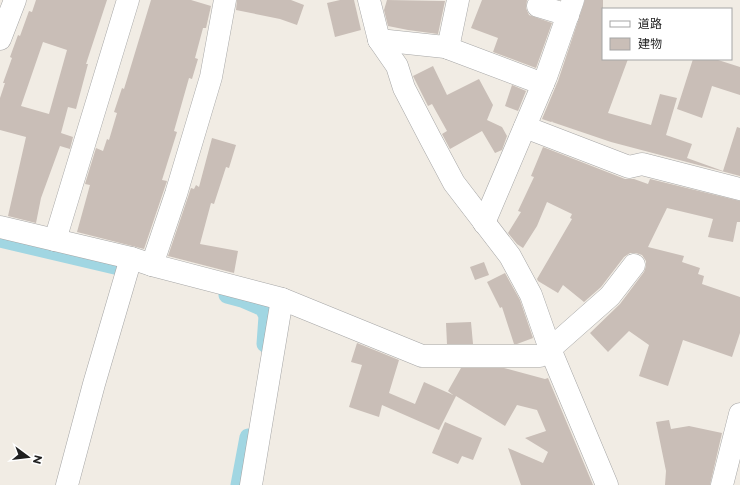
<svg xmlns="http://www.w3.org/2000/svg" width="740" height="485" viewBox="0 0 740 485" font-family="Montserrat,'Noto Sans JP',sans-serif">
  <style>
    .lines { fill: none; stroke-linecap: round; stroke-linejoin: round }
    .canal { stroke: #a1d6e2; stroke-width: 17 }
    .building { fill: #c9beb7; fill-rule: evenodd }
    .minor-casing { stroke: #a6a6a6; stroke-width: 23 }
    .minor { stroke: #fff; stroke-width: 22 }
  </style>
  <rect width="100%" height="100%" fill="#f1ece4"/>
  <g class="lines">
    <g class="canal">
      <path d="M0 239 119 267"/>
      <path d="M227 295 242 299 263 308 267 316 265 344"/>
      <path d="M239 485 248 437"/>
    </g>
  </g>
  <g class="building">
    <path d="M36 0H107L86 64H88L76 109 68 107 61 133 73 137 70 149 60 146 41 198 36 223 8 216 26 137 0 130V98L5 83H3L12 58 10 57 18 35 20 36 29 11 32 12ZM43 42 67 50 49 114 21 106Z"/>
    <path d="M151 0H191L211 6 206 28H203L195 58 198 59 192 79 189 78 174 131 177 132 162 180 167 181 144 249 77 232 90 185 85 184 96 148 103 151 107 139 109 140 117 113 114 112 122 88 124 89Z"/>
    <path d="M237 0H291L304 5 297 25 280 19 236 10Z"/>
    <path d="M340 0H354L361 30 335 37 327 3Z"/>
    <path d="M387 0 445 1 438 34 408 30 388 26 384 10Z"/>
    <path d="M482 0H527L526 8 529 15 552 23 536 68 493 52 498 38 471 28Z"/>
    <path d="M585 0H603V59H628L608 113 651 125 660 94 677 98 666 135 692 144 687 158 723 171 737 127 740 128V176L611 142 552 122 553 121 551 122 542 119 558 81Z"/>
    <path d="M693 59H715L740 67V95L712 86 702 118 677 109Z"/>
    <path d="M433 66 447 95 479 79 493 105 487 120 502 127 507 136 502 150 495 153 482 131 450 149 442 134 447 131 432 104 428 106 413 76Z"/>
    <path d="M512 85 526 91 518 111 505 106Z"/>
    <path d="M212 138 236 145 229 168 226 167 214 204 211 203 200 244 238 251 234 273 168 256 191 188 194 189 196 185 199 187Z"/>
    <path d="M543 147 625 179H634L648 184 650 179 740 201V222H737L733 242 708 237 713 219 667 208 648 247 684 256 682 262 700 268 698 274 704 276 702 284 740 297V333L732 357 683 340 668 386 639 376 649 345 629 331 608 352 590 333 620 304 644 272 646 266V261L642 255 636 253H630L624 257 601 287 584 302 563 285 558 293 538 281 537 279 572 219 570 218 572 214 547 202 537 226 523 248 517 244 508 233 521 212 518 211 534 177 531 176Z"/>
    <path d="M484 262 489 275 475 280 470 267Z"/>
    <path d="M505 273 520 300 533 338 517 344H514L502 307 500 308 487 282Z"/>
    <path d="M471 322 473 344H447L446 323Z"/>
    <path d="M357 343 399 360 389 393 415 404 424 382 453 395 448 391 461 368H504L545 379 548 378 593 485H521L508 448 543 463 548 452 525 438 546 431 537 410 517 405 505 426 456 396 439 430 382 405 379 417 349 407 362 365 351 362Z"/>
    <path d="M669 420 671 429 689 426 722 433 710 485H665L666 471 656 422Z"/>
    <path d="M445 422 482 438 473 460 462 456 458 464 432 453Z"/>
  </g>
  <g class="lines">
    <defs>
      <g id="minor">
        <path d="M369 0 379 40 397 66 404 88 430 138 454 183 510 256 531 295 550 349 607 485"/>
        <path d="M538 6 568 15"/>
        <path d="M0 39 15 0"/>
        <path d="M379 40 445 47 543 84"/>
        <path d="M448 48 458 0"/>
        <path d="M525 127 629 167 642 164 740 189"/>
        <path d="M484 223 546 77 573 0"/>
        <path d="M0 227 131 258 152 265 282 299 422 356H540L550 349 610 296 634 265"/>
        <path d="M55 240 128 0"/>
        <path d="M152 265 176 194 211 77 225 0"/>
        <path d="M67 485 94 384 131 258"/>
        <path d="M251 485 282 299"/>
        <path d="M722 485 740 414"/>
      </g>
    </defs>
    <use href="#minor" class="minor-casing"/>
    <use href="#minor" class="minor"/>
  </g>
  <rect x="602" y="8" width="130" height="52" fill="#ffffff" stroke="#a5a5a5"/>
  <rect x="610" y="21" width="20" height="6" fill="#ffffff" stroke="#a5a5a5"/>
  <text x="638" y="28" font-size="12" fill="#1f1f1f">道路</text>
  <rect x="610" y="38" width="20" height="12" fill="#c9beb7" stroke="#a5a5a5"/>
  <text x="638" y="48" font-size="12" fill="#1f1f1f">建物</text>
  <g transform="translate(28 457) rotate(105)" stroke="#ffffff" stroke-width="3" paint-order="stroke">
  <path d="M0-3L7 15L0 10L-7 15Z" fill="#1f1f1f"/>
  <text y="-6" font-size="11" font-weight="bold" text-anchor="middle" fill="#1f1f1f">N</text>
  </g>
</svg>
